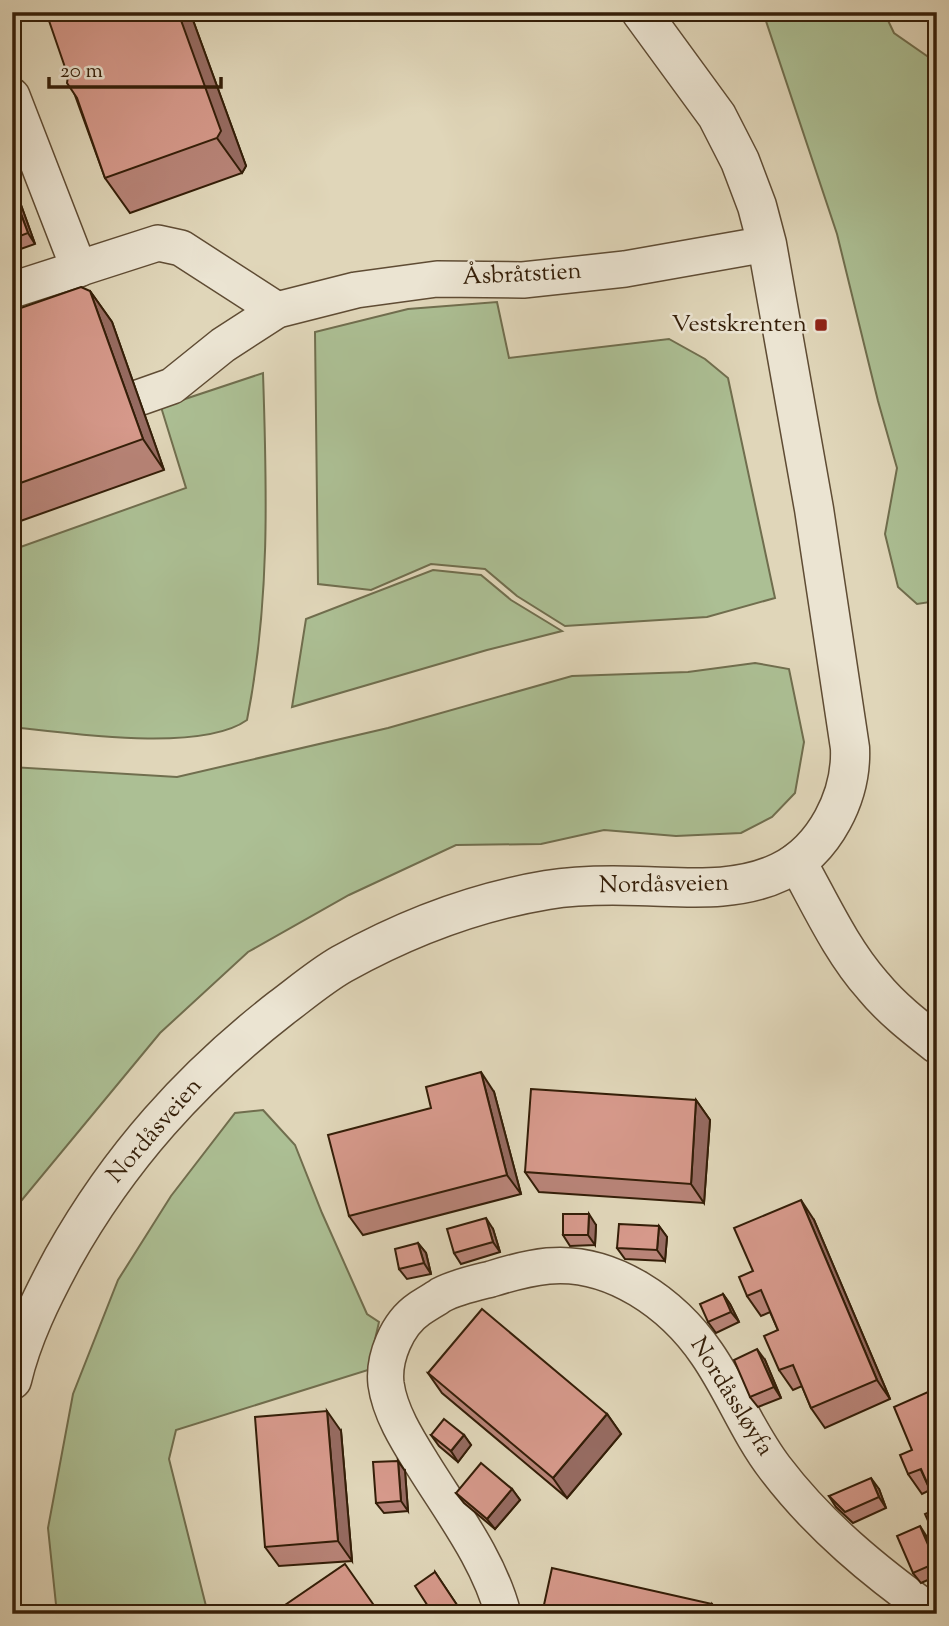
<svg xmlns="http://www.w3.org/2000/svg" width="949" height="1626" viewBox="0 0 949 1626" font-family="'Sorts Mill Goudy',serif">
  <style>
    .green { fill: #acbf94; stroke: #706e4e; stroke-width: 2 }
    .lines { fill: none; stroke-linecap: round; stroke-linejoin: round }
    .service-casing { stroke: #5f4c34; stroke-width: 38 }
    .minor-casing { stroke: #5f4c34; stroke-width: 41 }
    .service { stroke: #ebe4d2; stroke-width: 35 }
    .minor { stroke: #ebe4d2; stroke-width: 38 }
    .wall { fill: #b88478; stroke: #341e08; stroke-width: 2 }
    .shaded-wall { fill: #966b61; stroke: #341e08; stroke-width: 2 }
    .building { fill: #d6998b; stroke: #341e08; stroke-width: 2 }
    .poi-dot { fill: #8f2418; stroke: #ebe4d2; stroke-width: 2.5 }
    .labels { text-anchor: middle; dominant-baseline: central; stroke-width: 5; stroke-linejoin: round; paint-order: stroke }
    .street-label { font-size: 24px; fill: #341e08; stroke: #ebe4d2 }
    .poi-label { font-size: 24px; fill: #341e08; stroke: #ebe4d2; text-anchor: end }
  </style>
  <rect width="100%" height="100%" fill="#e0d6b9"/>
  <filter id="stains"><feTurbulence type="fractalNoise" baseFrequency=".00286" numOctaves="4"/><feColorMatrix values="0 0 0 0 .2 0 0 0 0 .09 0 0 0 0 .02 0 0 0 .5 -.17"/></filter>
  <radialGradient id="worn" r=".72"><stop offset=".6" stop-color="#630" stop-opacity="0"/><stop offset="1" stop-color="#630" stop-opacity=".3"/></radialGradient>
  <g class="green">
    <path d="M763 12H884L894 33 937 63V601L917 604 898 587 885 534 897 468 878 401 837 234Z"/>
    <path d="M497 302 509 358 669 339 705 359 728 378 775 598 707 617 565 626 517 596 485 569 431 564 371 590 318 584 315 332 408 309Z"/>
    <path d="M263 373C267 491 270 604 247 720 201 753 68 733 12 727V550L186 488 161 407Z"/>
    <path d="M433 570 481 575 511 600 562 631 487 650 292 707 306 619Z"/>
    <path d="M755 663 789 669 804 742 795 793 772 817 741 833 676 836 604 830 541 844 456 845 349 895 248 952 160 1033 12 1212V767L177 777 388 728 572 676 688 672Z"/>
    <path d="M263 1110 295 1145 322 1213 367 1314 379 1322 368 1370 176 1430 169 1459 208 1614H57L48 1528 73 1394 118 1280 171 1196 235 1113Z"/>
  </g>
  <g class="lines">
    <defs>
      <g id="service">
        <path d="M12 96 79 269"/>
        <path d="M12 290 158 243 181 248 277 310"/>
        <path d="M138 398 172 386 223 345 277 310 356 290 437 279 523 280 625 269 767 244"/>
        <path d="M503 1614C489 1560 452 1512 423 1465 408 1441 390 1413 386 1384 383 1358 397 1324 419 1309 426 1304 434 1300 441 1295 456 1287 475 1283 491 1279 510 1273 529 1268 548 1266 612 1260 673 1304 707 1354 732 1390 748 1433 775 1468 819 1526 875 1572 934 1614"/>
      </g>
      <g id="minor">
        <path d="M797 862C820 903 841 950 873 986 891 1008 914 1026 937 1044"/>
        <path d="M12 1380C22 1337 42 1297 63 1258 119 1158 191 1078 281 1008 301 993 321 976 342 964 405 929 475 902 547 890 577 885 608 885 639 886 686 887 736 893 780 872 825 850 852 796 850 748L814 509 767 244 757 206 740 161 717 116 641 12"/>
      </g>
    </defs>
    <use href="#service" class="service-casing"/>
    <use href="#minor" class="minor-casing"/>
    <use href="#service" class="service"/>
    <use href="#minor" class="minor"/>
  </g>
  <g class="wall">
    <path d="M190 12 246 166 242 173 130 213 105 178 68 76Z"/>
    <path d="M12 180 35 244 12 252Z"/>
    <path d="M90 291 112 322 164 470 12 524V311Z"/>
    <path d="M494 1092 521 1194 363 1235 349 1216Z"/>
    <path d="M696 1100 710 1120 704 1203 539 1192 525 1172Z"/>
    <path d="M814 1220 890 1399 825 1428 811 1408 802 1386 793 1390 779 1370 778 1330 770 1312 761 1316 747 1296Z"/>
    <path d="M596 1225 595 1245 570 1246 563 1235Z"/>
    <path d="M659 1226 667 1237 665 1261 625 1259 617 1248Z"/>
    <path d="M493 1229 500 1252 461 1264 454 1253Z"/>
    <path d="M418 1243 426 1253 431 1274 407 1279 399 1269Z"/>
    <path d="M723 1294 730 1304 739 1322 716 1333 708 1322Z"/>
    <path d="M765 1360 781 1398 758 1407 750 1397Z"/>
    <path d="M428 1373 607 1414 621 1434 567 1498 442 1393Z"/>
    <path d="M341 1431 352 1561 279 1566 265 1547Z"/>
    <path d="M431 1435H464L471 1445 458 1462 439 1446Z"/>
    <path d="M912 1450 930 1490 922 1494 908 1474Z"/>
    <path d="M405 1471 408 1511 384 1513 376 1503Z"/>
    <path d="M512 1489 520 1500 495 1529 464 1503 456 1493Z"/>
    <path d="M879 1489 886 1508 853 1523 836 1507 829 1496Z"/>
    <path d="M927 1537 937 1558V1576L921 1583 913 1573Z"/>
    <path d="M435 1572 463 1614H433Z"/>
  </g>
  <g class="shaded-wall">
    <path d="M178 12H190L246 166 242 173 217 138Z"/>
    <path d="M12 180 35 244 28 233 12 190Z"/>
    <path d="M90 291 112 322 164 470 143 439Z"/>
    <path d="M481 1072 494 1092 521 1194 507 1175Z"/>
    <path d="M696 1100 710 1120 704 1203 691 1184Z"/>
    <path d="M801 1200 814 1220 890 1399 877 1380Z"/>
    <path d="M589 1214 596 1225 595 1245 588 1235Z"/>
    <path d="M486 1218 493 1229 500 1252 493 1242Z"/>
    <path d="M659 1226 667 1237 665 1261 657 1250Z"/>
    <path d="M418 1243 426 1253 431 1274 424 1263Z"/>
    <path d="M723 1294 730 1304 739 1322 731 1312Z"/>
    <path d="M757 1349 765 1360 781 1398 774 1387Z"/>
    <path d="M327 1411 341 1431 352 1561 338 1541Z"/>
    <path d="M607 1414 621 1434 567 1498 553 1478Z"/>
    <path d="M464 1435 471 1445 458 1462 451 1451Z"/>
    <path d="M398 1461 405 1471 408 1511 401 1501Z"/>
    <path d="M871 1478 879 1489 886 1508 879 1497Z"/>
    <path d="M512 1489 520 1500 495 1529 487 1519Z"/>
    <path d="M920 1526 927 1537 937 1558V1564Z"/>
    <path d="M712 1604 719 1614H710Z"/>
  </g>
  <g class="building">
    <path d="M46 12H178L221 131 217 138 105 178 77 98 67 83 68 76Z"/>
    <path d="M12 190 28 233 12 239Z"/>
    <path d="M81 287 90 291 143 439 12 486V311Z"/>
    <path d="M481 1072 507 1175 349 1216 328 1135 431 1108 426 1087Z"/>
    <path d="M531 1089 696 1100 691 1184 525 1172Z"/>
    <path d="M801 1200 877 1380 811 1408 793 1365 779 1370 764 1336 778 1330 761 1290 747 1296 739 1277 753 1271 734 1228Z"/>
    <path d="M563 1214H589L588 1235H563Z"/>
    <path d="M486 1218 493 1242 454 1253 447 1229Z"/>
    <path d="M619 1224 659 1226 657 1250 617 1248Z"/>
    <path d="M418 1243 424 1263 399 1269 395 1249Z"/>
    <path d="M723 1294 731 1312 708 1322 700 1304Z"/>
    <path d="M482 1309 607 1414 553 1478 428 1373Z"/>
    <path d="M757 1349 774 1387 750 1397 734 1360Z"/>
    <path d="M937 1388V1505L921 1469 908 1474 900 1455 912 1450 894 1407Z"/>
    <path d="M327 1411 338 1541 265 1547 255 1417Z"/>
    <path d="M444 1419 464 1435 451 1451 431 1435Z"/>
    <path d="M398 1461 401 1501 376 1503 373 1462Z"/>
    <path d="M481 1463 512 1489 487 1519 456 1493Z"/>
    <path d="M871 1478 879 1497 845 1512 829 1496Z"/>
    <path d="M937 1509V1541L925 1514Z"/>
    <path d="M920 1526 936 1563 913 1573 897 1536Z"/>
    <path d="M345 1564 380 1614H291L285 1605Z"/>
    <path d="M552 1568 712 1604 710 1614H542Z"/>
    <path d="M435 1572 457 1605 445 1614H433L415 1586Z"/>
  </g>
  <rect class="poi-dot" x="814" y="318" width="14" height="14" rx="3.5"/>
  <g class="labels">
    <g class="street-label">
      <text transform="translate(522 275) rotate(-3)">Åsbråtstien</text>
      <text transform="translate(664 885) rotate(-1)">Nordåsveien</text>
      <text transform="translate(155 1131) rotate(-49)">Nordåsveien</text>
      <text transform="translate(731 1397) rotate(58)">Nordåssløyfa</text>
    </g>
    <g class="poi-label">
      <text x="807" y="325">Vestskrenten</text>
    </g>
  </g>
  <rect width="949" height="1626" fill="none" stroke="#e0d6b9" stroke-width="42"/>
  <rect x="14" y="14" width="921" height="1598" fill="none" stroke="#341e08" stroke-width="3.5"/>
  <rect x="21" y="21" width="907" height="1584" fill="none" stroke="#341e08" stroke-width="2"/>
  <path d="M49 77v10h172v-10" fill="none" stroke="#341e08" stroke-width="3.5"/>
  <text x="60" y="77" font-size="21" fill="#341e08" stroke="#ebe4d2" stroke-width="5" paint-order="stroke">20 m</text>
  <rect width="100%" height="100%" filter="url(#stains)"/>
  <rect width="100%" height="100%" fill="url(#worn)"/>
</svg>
